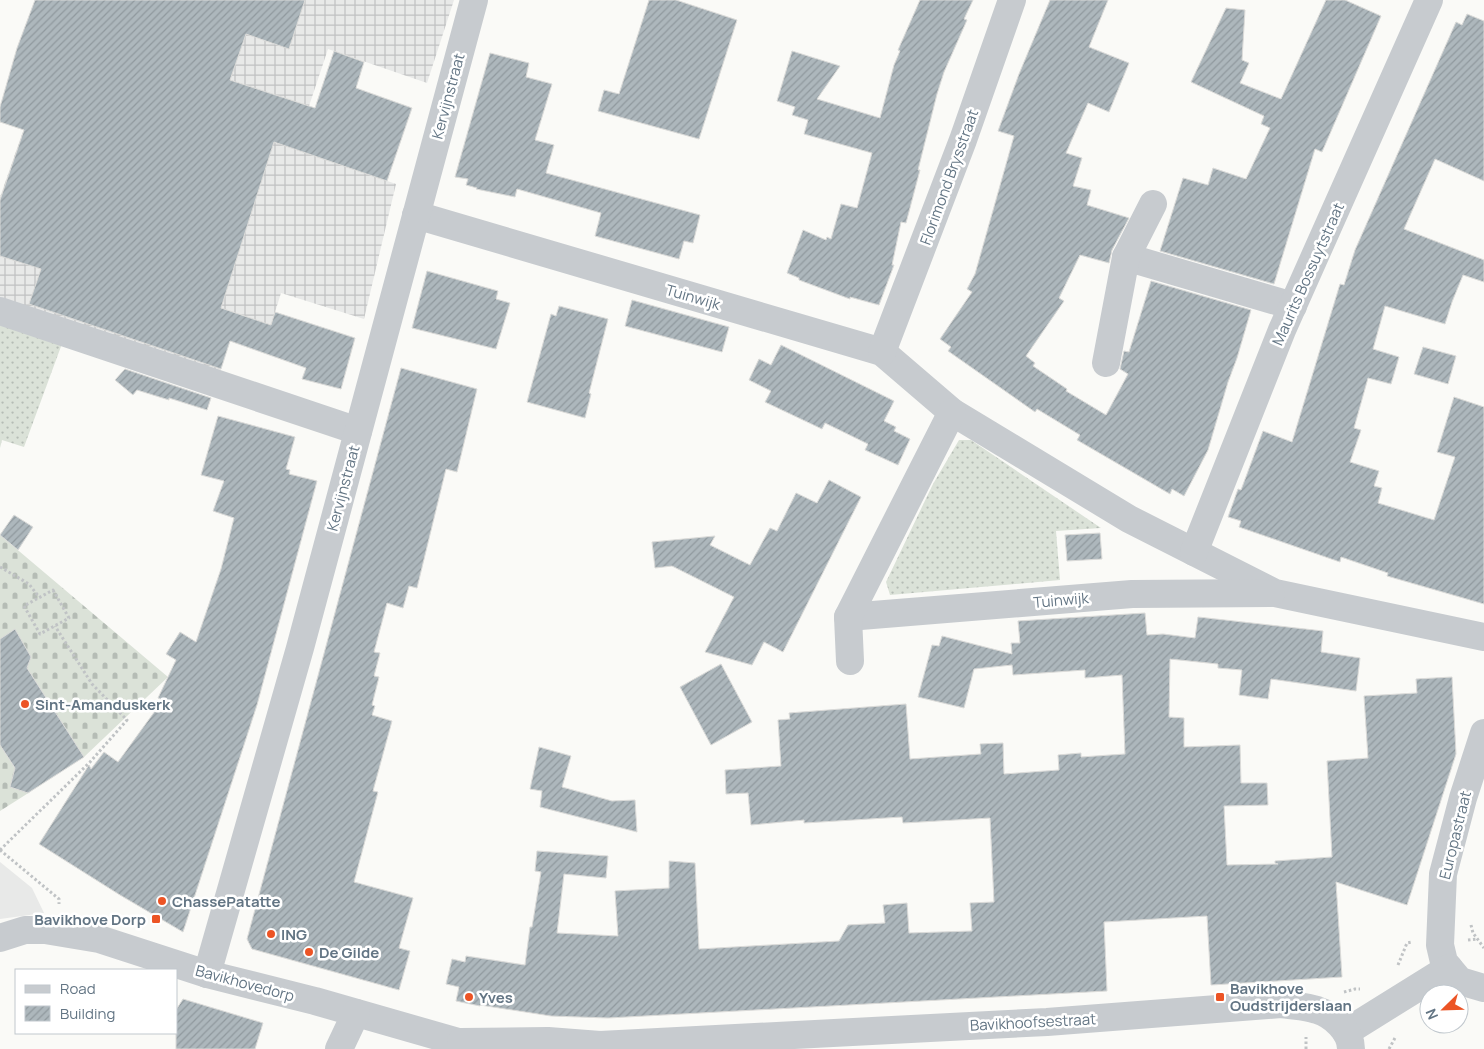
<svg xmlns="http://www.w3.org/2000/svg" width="1484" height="1049" viewBox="0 0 1484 1049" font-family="Manrope,sans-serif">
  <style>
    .built { fill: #e8e9e8 }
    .industrial { fill: url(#industrial-grid) }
    .grass { fill: url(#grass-dots) }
    .cemetery { fill: url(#cemetery-stones) }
    .building { fill: url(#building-hatch); stroke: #dbdbd9 }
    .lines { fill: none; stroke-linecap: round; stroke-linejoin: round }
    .path { stroke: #c0c3c5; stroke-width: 3; stroke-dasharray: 2.5 2.5; stroke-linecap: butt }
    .minor { stroke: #c7cbcf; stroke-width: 28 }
    .poi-dot { fill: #ec5425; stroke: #fff; stroke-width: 2 }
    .labels { text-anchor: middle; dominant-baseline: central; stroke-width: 5; stroke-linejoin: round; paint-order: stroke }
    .street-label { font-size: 15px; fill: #637584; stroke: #fff }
    .poi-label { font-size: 15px; font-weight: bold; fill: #637584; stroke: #fff; text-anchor: start }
  </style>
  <defs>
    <pattern id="industrial-grid" width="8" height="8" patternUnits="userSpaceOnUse" patternTransform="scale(1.25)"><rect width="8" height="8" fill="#e8e9e8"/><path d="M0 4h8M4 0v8" fill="none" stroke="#c0c1c2"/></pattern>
    <pattern id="grass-dots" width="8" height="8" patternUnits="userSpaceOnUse" patternTransform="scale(1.25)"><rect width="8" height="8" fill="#dbe2d8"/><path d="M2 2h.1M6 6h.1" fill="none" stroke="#b5bcb5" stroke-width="1.8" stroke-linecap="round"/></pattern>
    <pattern id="cemetery-stones" width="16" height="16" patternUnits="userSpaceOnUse" patternTransform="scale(1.25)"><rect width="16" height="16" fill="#dbe2d8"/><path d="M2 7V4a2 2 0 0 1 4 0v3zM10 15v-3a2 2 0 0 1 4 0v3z" fill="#b5bcb5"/></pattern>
    <pattern id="building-hatch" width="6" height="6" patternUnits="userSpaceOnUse" patternTransform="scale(1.25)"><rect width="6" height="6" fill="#adb7bc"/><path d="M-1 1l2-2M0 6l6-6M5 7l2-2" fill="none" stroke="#90999e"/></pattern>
  </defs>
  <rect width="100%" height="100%" fill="#fafaf7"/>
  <path class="built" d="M0 862 32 888 44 913 0 919Z"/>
  <path class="industrial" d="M69 0H454L427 83 328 49 309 106 275 142 396 184 364 319 281 293 271 325 239 314 218 377 0 301V197Z"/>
  <g class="grass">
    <path d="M0 319 63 341 24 447 2 440 0 448Z"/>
    <path d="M959 440H971L1101 528 1056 531 1060 580 890 595 886 582 933 484Z"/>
  </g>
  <g class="cemetery">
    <path d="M0 535 168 677 84 757 24 663 14 630 0 639Z"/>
    <path d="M0 745 18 773 11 783 15 789 30 792 0 811Z"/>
  </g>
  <g class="building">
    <path d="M35 0H305L289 49 246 34 230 80 315 108 334 51 364 62 356 88 412 108 387 181 274 142 221 308 271 325 275 312 355 338 341 389 302 379 306 368 230 341 221 369 29 304 41 269 0 256V200L24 130 0 122V107L17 48Z"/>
    <path d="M649 0H676L737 20 699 139 598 111 604 90 619 94Z"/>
    <path d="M920 0H973L964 19 967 20 944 72 937 94 918 170H920L906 223 901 222 892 265H894L879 305 850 297V299L799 280V278L787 273 803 230 826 240 827 237 831 239 841 204 857 208 872 153 804 134 808 120 792 115 795 107 777 101 792 51 840 66 817 99 880 118 894 65 900 51 898 50Z"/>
    <path d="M1050 0H1108L1089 47 1129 63 1109 112 1088 103 1066 153 1082 158 1073 186 1091 190 1087 205 1129 218 1112 250 1109 263 1080 255 1059 298 1064 301 1026 356 1035 363 1033 366 1067 389 1066 391 1106 415 1128 374 1120 369 1124 351 1129 352 1151 281 1251 310 1237 358 1228 382 1208 450 1184 496 1172 489 1170 494 1077 440 1080 435 1037 409 1035 412 948 351 951 347 940 339 972 292 967 289 975 274 1014 136 998 131 1019 74Z"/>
    <path d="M1326 0H1345L1381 16 1322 152 1315 149 1274 284 1160 251 1183 178 1208 185 1213 168 1246 179 1270 128 1261 124 1264 116 1191 82 1226 8 1245 10 1242 60 1249 63 1240 83 1281 99Z"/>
    <path d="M1467 14 1484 21V181L1435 159 1404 229 1484 260V282L1463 275 1452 302 1445 324 1385 306 1373 349 1399 357 1391 384 1368 378 1354 428 1361 430 1350 462 1379 471 1374 486 1382 488 1378 503 1434 520 1455 457 1437 452 1454 397 1484 407V604L1387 576 1388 573 1341 557 1340 562 1239 527 1241 521 1228 517 1238 489 1241 490 1263 431 1292 442 1340 284 1344 285 1355 250 1456 22 1462 25Z"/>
    <path d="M490 53 529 63 526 77 552 84 535 140 554 145 546 173 700 215 693 243 684 241 679 259 595 236 601 213 517 189 515 197 476 189 477 188 466 185 468 179 455 177Z"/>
    <path d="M427 271 498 291 496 299 510 303 496 349 412 328Z"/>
    <path d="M632 300 729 327 722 352 625 326Z"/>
    <path d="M559 306 608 319 589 393 591 394 585 418 527 402 551 314 556 316Z"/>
    <path d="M781 345 894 401 884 421 896 427 894 431 910 439 898 465 865 450 868 444 825 423 822 429 765 402 771 391 749 380 759 359 771 365Z"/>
    <path d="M1423 347 1456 356 1448 384 1414 374Z"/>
    <path d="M401 368 477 389 457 472 446 469 417 588 409 586 403 608 387 603 374 652 380 653 374 676 379 677 372 705 375 706 372 715 392 721 373 791 378 792 354 882 413 898 399 948 410 951 399 990 252 949 247 939Z"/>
    <path d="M125 369 211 398 207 410 169 398V400L137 390 133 395 115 380Z"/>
    <path d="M218 416 295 437 286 469 290 470 289 474 317 481 257 705 183 932 120 895 39 844 89 765 91 769 104 752 118 762 163 700 158 698 176 660 166 654 180 632 196 642 221 569 234 518 213 511 224 481 201 475Z"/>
    <path d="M829 480 861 497 783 652 764 642 752 665 705 652 734 597 672 566 655 568 652 542 715 536 710 545 750 565 770 528 777 531 796 493 817 503Z"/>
    <path d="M14 515 33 527 18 550 0 535Z"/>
    <path d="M1100 533 1102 559 1067 561 1065 535Z"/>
    <path d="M1145 613 1147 635 1163 634 1195 638 1198 617 1323 631 1321 652 1360 658 1356 691 1271 679 1268 699 1239 695 1242 670 1218 668V664L1170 659 1169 717 1184 718V747L1240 745 1241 783H1267L1268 805 1224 806 1227 865 1278 864 1275 863V861L1332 857 1327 761 1368 758 1364 696 1417 693 1416 679 1452 677 1456 754 1407 905 1336 882 1342 977 1211 985 1207 916 1104 922 1107 991 608 1018 551 1016 480 1005V1006L456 1001 459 987 446 984 452 959 465 962 466 956 525 965 530 927H532L541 872 535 871 537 851 608 856 606 878 564 874 557 933 618 936 615 891 669 888V861L695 863 699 949 839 941 848 925 885 923 883 905 907 903 909 933 972 931 970 903 994 902 990 818 903 823 902 817 804 823V820L751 825 748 793 726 794 725 770 781 766 778 720 790 719 789 713 906 704 910 759 981 754 980 744 1003 743 1004 774 1059 770 1058 755 1081 753V757L1125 754 1122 675 1085 678V670L1013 675 1012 665 974 669 964 708 918 697 932 645 939 646 942 636 1012 654 1011 643H1020L1018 621Z"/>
    <path d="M15 629 31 657 27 668 84 757 28 793 10 787 15 768 0 745V639Z"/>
    <path d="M721 664 752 722 711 745 680 687Z"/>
    <path d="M539 747 571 756 562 787 612 801 635 800 637 832 540 807 542 791 530 789Z"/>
    <path d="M183 999 263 1023 255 1049H176V1010Z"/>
  </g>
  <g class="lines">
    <g class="path">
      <path d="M0 567 29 584 39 597"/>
      <path d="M53 590 69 618 40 634 24 606Z"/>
      <path d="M0 850 90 762 127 720 92 684 55 626"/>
      <path d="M0 850 59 899V904"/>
      <path d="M1471 925 1473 933 1484 948"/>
      <path d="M1468 940 1477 939"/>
      <path d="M1398 965 1407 943 1412 942"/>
      <path d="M1344 992 1355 989H1360"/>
      <path d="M1306 1049V1037"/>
      <path d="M1389 1049 1396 1036"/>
    </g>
    <g class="minor">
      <path d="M416 215 882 352 952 412 1129 519 1275 593 1484 637"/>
      <path d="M1126 257 1293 306"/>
      <path d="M0 311 358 431"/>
      <path d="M882 352 963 140 1012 0"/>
      <path d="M1106 363 1126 257 1153 204"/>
      <path d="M1194 552 1282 330 1429 0"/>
      <path d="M848 617 1132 594 1271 593"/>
      <path d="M850 661 848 617 952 412"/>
      <path d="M0 938 25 930H45L99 939 207 974 315 1001 479 1048"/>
      <path d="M1449 968 1444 962 1440 945 1443 874 1463 798 1484 733"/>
      <path d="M207 974 300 648 474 0"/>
      <path d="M1346 1032 1449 968 1460 981 1484 988"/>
      <path d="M461 1042 548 1041 600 1045 1047 1022 1281 1004C1292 1006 1306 1006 1317 1010 1333 1015 1351 1031 1351 1049"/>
      <path d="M339 1049 356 1013"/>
    </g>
  </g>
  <g class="poi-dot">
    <circle cx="25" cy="704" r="5"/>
    <circle cx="162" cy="901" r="5"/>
    <rect x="151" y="914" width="10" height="10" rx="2.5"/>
    <circle cx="271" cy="934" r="5"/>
    <circle cx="309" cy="952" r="5"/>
    <circle cx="469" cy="997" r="5"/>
    <rect x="1215" y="992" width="10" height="10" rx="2.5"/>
  </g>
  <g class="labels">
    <g class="street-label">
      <text transform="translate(448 96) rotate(-75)">Kervijnstraat</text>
      <text transform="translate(949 177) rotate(-70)">Florimond Brysstraat</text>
      <text transform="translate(1308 274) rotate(-66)">Maurits Bossuytstraat</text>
      <text transform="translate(693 297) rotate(16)">Tuinwijk</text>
      <text transform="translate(343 488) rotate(-75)">Kervijnstraat</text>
      <text transform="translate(1061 600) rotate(-5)">Tuinwijk</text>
      <text transform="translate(1455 835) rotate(-76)">Europastraat</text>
      <text transform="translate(245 983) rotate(15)">Bavikhovedorp</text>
      <text transform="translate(1033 1022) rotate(-3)">Bavikhoofsestraat</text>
    </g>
    <g class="poi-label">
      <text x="35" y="704">Sint-Amanduskerk</text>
      <text x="172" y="901">ChassePatatte</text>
      <text x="146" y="919" text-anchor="end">Bavikhove Dorp</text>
      <text x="281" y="934">ING</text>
      <text x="319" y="952">De Gilde</text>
      <text x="1230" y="988">Bavikhove<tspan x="1230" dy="17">Oudstrijderslaan</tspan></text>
      <text x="479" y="997">Yves</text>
    </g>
  </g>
  <rect x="15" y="969" width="162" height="65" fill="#ffffff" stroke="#c1c8ce"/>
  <rect x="25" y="985" width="25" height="8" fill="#c7cbcf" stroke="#c1c8ce"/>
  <text x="60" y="994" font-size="15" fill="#637584">Road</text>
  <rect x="25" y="1006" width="25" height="15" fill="url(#building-hatch)" stroke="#c1c8ce"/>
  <text x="60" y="1019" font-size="15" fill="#637584">Building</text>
  <g transform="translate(1444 1009) rotate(247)"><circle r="24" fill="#ffffff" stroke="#c1c8ce"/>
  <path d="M0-4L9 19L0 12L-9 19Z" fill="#ec5425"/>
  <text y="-8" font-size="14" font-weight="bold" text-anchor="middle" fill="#637584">N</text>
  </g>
</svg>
